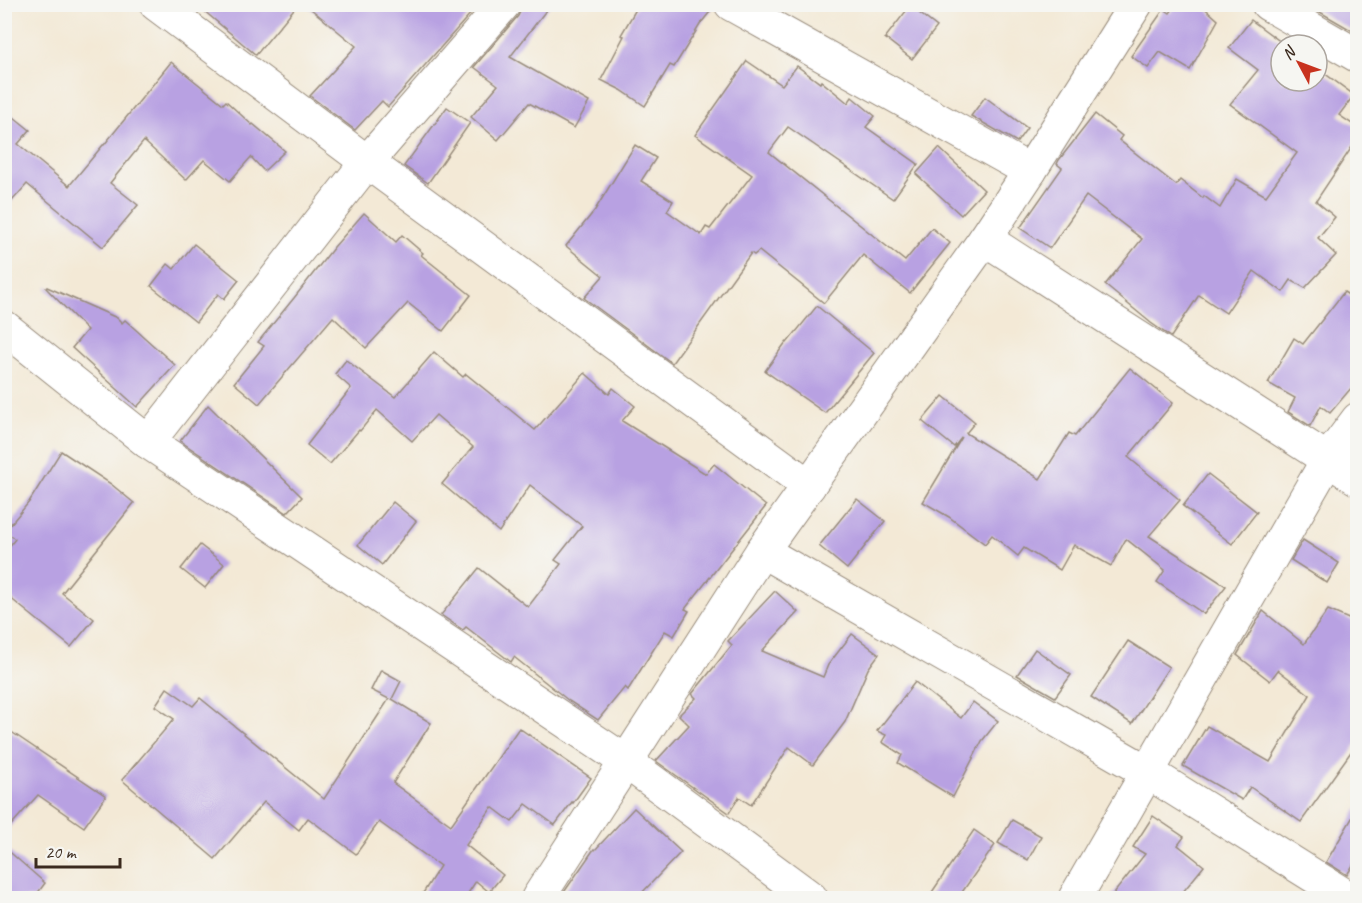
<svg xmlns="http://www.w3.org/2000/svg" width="1362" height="903" viewBox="0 0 1362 903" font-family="Caveat,sans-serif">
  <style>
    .building { fill: #b8a1e2 }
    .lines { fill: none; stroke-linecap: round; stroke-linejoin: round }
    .minor-casing { stroke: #978a7a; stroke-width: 35 }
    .minor { stroke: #fff; stroke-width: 33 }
  </style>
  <rect width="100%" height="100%" fill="#f6f6f2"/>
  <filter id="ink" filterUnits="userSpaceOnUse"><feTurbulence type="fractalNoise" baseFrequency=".0167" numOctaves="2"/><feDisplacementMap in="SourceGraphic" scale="12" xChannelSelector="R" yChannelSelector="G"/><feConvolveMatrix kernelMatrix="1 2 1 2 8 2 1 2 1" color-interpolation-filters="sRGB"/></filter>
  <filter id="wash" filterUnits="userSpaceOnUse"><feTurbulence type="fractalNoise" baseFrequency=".008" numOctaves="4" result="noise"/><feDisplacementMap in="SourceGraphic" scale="24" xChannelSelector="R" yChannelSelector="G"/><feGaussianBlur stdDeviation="1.35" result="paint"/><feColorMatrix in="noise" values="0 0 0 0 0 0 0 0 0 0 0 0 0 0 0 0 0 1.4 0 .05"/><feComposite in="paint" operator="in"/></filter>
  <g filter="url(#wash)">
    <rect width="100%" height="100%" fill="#f3e9d6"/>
    <g id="blocks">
      <g class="building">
        <path d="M196 4H298L256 55Z"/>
        <path d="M305 4H479L388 107 382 101 355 130 310 96 356 46Z"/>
        <path d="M522 4H551L510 57 589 102 574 128 529 103 498 140 471 117 498 85 474 67 518 16 522 8Z"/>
        <path d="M639 4H712L713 8 701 23 674 67 670 65 645 106 621 90 601 80 624 36 621 35Z"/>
        <path d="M1177 4H1200L1218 20 1190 70 1160 52 1148 68 1131 56 1164 9 1170 13Z"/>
        <path d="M1306 4H1358V34Z"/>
        <path d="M910 6 937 27 912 59 885 38Z"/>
        <path d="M1251 20 1285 45H1281V81H1317V68L1354 95 1339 115 1358 128V138L1316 201 1335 217 1318 238 1336 255 1305 288 1291 280 1283 292 1254 271 1226 313 1199 295 1171 337 1151 323 1105 285 1142 239 1086 196 1050 248 1020 228 1062 168 1057 164 1059 160 1095 114 1122 136 1119 140 1176 185 1180 180 1203 198 1204 196 1220 208 1237 179 1266 196 1297 153 1230 104 1258 70 1229 48Z"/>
        <path d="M747 61 782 85 797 66 820 83 821 81 848 103 852 97 875 116 866 127 918 164 893 199 788 127 769 152 905 261 932 228 950 243 910 293 863 255 824 303 759 251 754 255 751 253 672 363 584 298 603 276 566 246 595 210 635 145 656 158 641 181 673 201 667 211 701 235 706 227 710 229 752 175 695 135Z"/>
        <path d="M171 62 223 104 226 101 252 125 253 124 285 151 264 171 251 157 230 181 204 160 186 180 144 141 110 183 138 205 103 247 27 184 4 210V109L30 130 18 144 69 186 103 145H104Z"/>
        <path d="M985 97 1027 128 1017 142 971 116Z"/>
        <path d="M447 107 470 123 428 183 404 166Z"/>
        <path d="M939 148 984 190 961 215 916 174Z"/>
        <path d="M364 213 396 242 402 235 423 253 421 255 471 295 443 331 408 303 366 348 333 317 259 404 234 383 264 346 258 342 294 298 334 247Z"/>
        <path d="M194 244 239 280 224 299 218 294 196 322 151 286 168 264 174 269Z"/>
        <path d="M47 287 117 318 122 323 125 320 175 365 137 407 72 348 87 330 46 288Z"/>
        <path d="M1344 292 1358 301V380L1330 413 1321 406 1310 426 1288 412 1295 398 1268 383 1294 338 1303 344Z"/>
        <path d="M817 306 874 353 825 413 765 371 786 342 787 343Z"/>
        <path d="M434 352 463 377 466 374 535 430 585 373 609 394 613 388 635 406 622 421 706 474 714 464 766 506 685 609 689 611 674 636 665 631 628 690 625 687 598 720 569 701 514 657 511 662 466 627 463 630 441 615 479 568 528 607 561 564 555 560 582 526 530 485 499 532 442 484 473 447 436 415 412 441 377 410 360 431 359 430 330 464 307 445 351 388 335 374 346 360 395 397Z"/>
        <path d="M1130 368 1173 403 1128 457 1180 500 1149 536 1226 586 1204 614 1157 582 1165 570 1126 539 1111 566 1074 545 1060 570 1024 548 1018 556 992 535 985 544 949 517 923 502 962 437 954 447 922 421 943 396 975 422 966 433 1040 479 1069 433 1075 436Z"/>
        <path d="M208 405 302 497 287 513 180 441Z"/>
        <path d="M61 451 111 484 134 503 62 593 94 619 71 647 4 593V553L15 539 5 531 29 502Z"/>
        <path d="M1208 474 1257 512 1232 544 1183 506Z"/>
        <path d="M857 499 885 521 847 569 819 546Z"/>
        <path d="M393 502 416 521 382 565 358 545Z"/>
        <path d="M1303 540 1339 563 1327 583 1291 560Z"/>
        <path d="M200 545 224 564 205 588 181 569Z"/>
        <path d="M775 591 798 612 762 651 823 677 828 665 852 634 879 654 868 669 845 722 813 765 789 747 751 805 739 797 729 813 656 761 689 725 679 715 696 698 692 694 732 645 728 641Z"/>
        <path d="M1328 610 1358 623V742L1301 822 1250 787 1242 800 1183 766 1207 726 1270 762 1310 695 1278 670 1270 681 1237 655 1263 611 1304 644Z"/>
        <path d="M1128 641 1169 667 1132 724 1091 697Z"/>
        <path d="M1035 649 1071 675 1055 697 1017 675Z"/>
        <path d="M381 670 401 681 392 699 431 723 393 783 451 825 519 728 591 778 573 803 572 802 555 825 526 804 512 822 492 807 466 845 503 875 489 892 476 881 465 898H420L440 866 379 822 356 854 308 818 299 830 264 802 215 859 122 780 174 719 155 706 167 688 193 706 200 698 324 799 389 699 371 690Z"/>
        <path d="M915 682 961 718 973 702 998 721 982 741 953 797 898 763 902 755 882 742 886 735 877 731Z"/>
        <path d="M4 727 106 796 84 827 38 795 4 833Z"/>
        <path d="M634 808 681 852 637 898H560L594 849 595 850Z"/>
        <path d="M1358 808V857L1347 875 1326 862Z"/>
        <path d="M1153 816 1184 837 1178 845 1204 866 1178 898H1110L1145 854 1133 847Z"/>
        <path d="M1012 820 1041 836 1028 860 998 843Z"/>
        <path d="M974 830 995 845 958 898H928Z"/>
        <path d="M4 847 45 883 34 898H4Z"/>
      </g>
    </g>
  </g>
  <g filter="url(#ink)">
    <use href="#blocks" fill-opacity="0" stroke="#978a7a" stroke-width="1.5"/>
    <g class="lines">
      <defs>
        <g id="minor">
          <path d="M156 4 367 162 809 486"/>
          <path d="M731 4 1030 171"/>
          <path d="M1268 4 1358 56"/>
          <path d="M985 239 1358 479"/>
          <path d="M4 327 148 442 625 761 811 898"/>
          <path d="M148 442 367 162 504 4"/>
          <path d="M762 551 1149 773 1349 898"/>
          <path d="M538 898 762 551 985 239 1030 171 1136 4"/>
          <path d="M1075 898 1328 459 1358 419"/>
        </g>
      </defs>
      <use href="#minor" class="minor-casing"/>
      <use href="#minor" class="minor"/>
    </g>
  </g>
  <rect width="1362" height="903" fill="none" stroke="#f6f6f2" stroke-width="24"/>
  <g transform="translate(1299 63) rotate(311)"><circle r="28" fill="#f6f6f2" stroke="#aba49d" stroke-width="1.5"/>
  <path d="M0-4.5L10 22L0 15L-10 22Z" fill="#c8321e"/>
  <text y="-9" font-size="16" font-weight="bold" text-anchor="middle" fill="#3b2a1e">N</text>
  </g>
  <path d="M36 858v9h84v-9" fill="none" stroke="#3b2a1e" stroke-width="3"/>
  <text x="45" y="858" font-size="18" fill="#3b2a1e" stroke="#f6f6f2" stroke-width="4.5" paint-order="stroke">20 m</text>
</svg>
